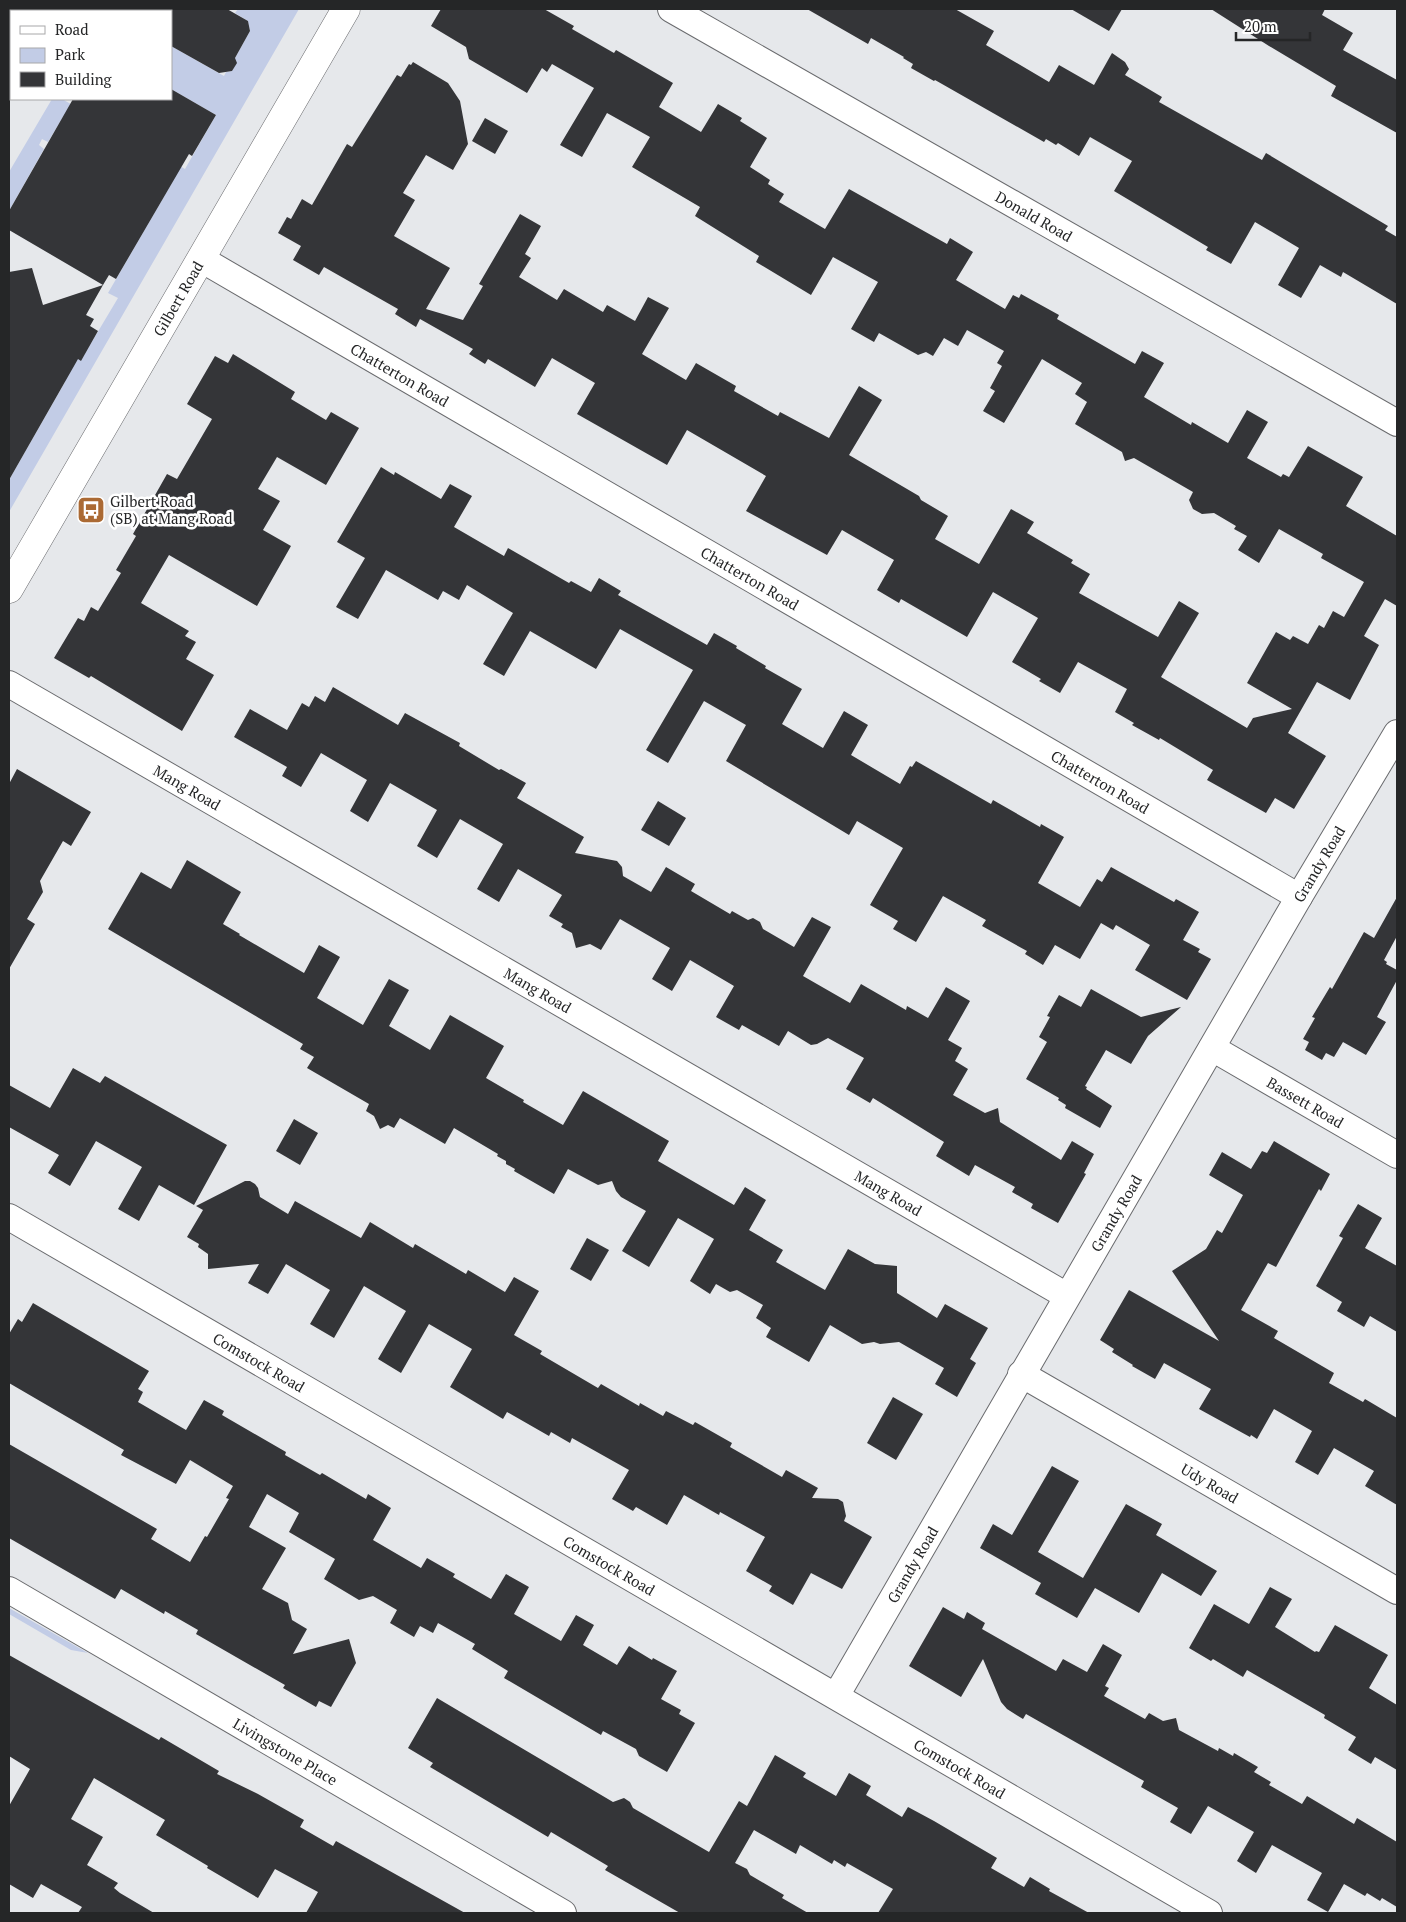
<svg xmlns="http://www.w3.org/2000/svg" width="1406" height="1922" viewBox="0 0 1406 1922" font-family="'PT Serif',serif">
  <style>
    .green { fill: #c2cce6 }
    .building { fill: #343538 }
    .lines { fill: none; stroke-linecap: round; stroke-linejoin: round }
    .minor-casing { stroke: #6a6b6e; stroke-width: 28 }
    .major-casing { stroke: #6a6b6e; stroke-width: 29 }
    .minor { stroke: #fff; stroke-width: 26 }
    .major { stroke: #fff; stroke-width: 28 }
    .labels { text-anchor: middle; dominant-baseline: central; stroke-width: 5; stroke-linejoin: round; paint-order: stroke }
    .street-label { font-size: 15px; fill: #252627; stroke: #fff }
    .poi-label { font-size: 15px; fill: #252627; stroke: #fff; text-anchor: start }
  </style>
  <rect width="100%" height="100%" fill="#e6e8eb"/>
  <g class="green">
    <path d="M238 9H299L9 512V480L65 382 9 349V318L81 360 118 298 108 293 173 181 63 117 48 142 42 139 39 145 44 149 9 211V172L52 99H62L185 169 216 115 171 89V46L224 76 226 72 232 71 235 58 250 31 248 21 235 13Z"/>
    <path d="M9 1608 88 1653 71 1650 9 1614Z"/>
  </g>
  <g class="building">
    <path d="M171 9H227L248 21 250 31 235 58 237 63 232 71 219 73 171 46Z"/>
    <path d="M441 9H544L574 26 572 29 614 53 616 50 673 83 659 107 701 132 718 104 742 118 740 121 767 138 750 167 770 180 768 184 784 194 779 202 825 229 849 189 947 244 950 238 973 252 956 280 1005 309 1013 295 1019 298 1021 294 1059 315 1057 319 1135 364 1142 351 1164 363 1144 397 1191 425 1192 422 1228 443 1247 410 1268 422 1247 458 1281 477 1283 474 1289 477 1308 446 1363 477 1346 506 1397 536V606L1385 599 1364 636 1379 645 1350 700 1317 682 1288 733 1326 756 1294 809 1275 798 1266 813 1207 780 1213 770 1160 738 1159 740 1132 725 1134 723 1115 712 1127 689 1078 662 1060 693 1039 681 1041 679 1012 662 1038 618 993 592 967 637 901 599 899 603 877 590 894 560 842 530 827 555 746 511 766 476 687 430 667 465 577 414 595 383 552 358 535 387 488 359 485 364 469 354 473 349 420 319 416 327 395 314 398 309 324 267 319 275 293 260 301 246 278 233 287 217 291 219 302 199 312 205 347 144 352 147 397 75 401 77 409 64 411 65 413 62 448 83 460 101 468 144 453 170 426 155 403 193 415 200 394 236 450 268 426 309 463 320 483 286 479 284 520 214 541 226 525 254 531 258 519 277 557 300 564 289 603 312 607 305 635 321 648 297 669 308 642 354 686 380 696 363 736 386 734 391 778 416 780 412 829 438 859 386 882 400 849 455 919 496 921 500 948 516 935 539 979 564 1011 509 1034 522 1027 533 1073 560 1071 563 1090 574 1079 593 1158 637 1179 601 1199 613 1161 677 1247 728 1253 718 1292 709 1247 683 1276 632 1290 640 1293 636 1308 644 1319 625 1324 628 1333 611 1344 617 1364 582 1321 558 1323 554 1279 529 1259 563 1238 550 1247 536 1234 529 1236 526 1214 513 1202 514 1193 509 1189 500 1193 492 1134 458 1125 461 1122 452 1075 424 1087 402 1075 394 1082 383 1042 359 1004 423 983 411 995 391 990 388 1002 366 997 363 1004 351 967 330 958 346 944 338 933 356 926 352 918 355 879 333 874 342 851 329 878 282 833 257 811 295 756 262 759 256 695 216 700 207 632 167 650 137 607 113 582 157 560 145 594 88 552 64 547 72 542 68 527 93 469 59 466 47 431 26Z"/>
    <path d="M807 9H955L994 31 986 45 1049 82 1059 65 1094 85 1112 53 1125 62 1129 69 1125 75 1162 97 1159 102 1262 160 1266 153 1388 226 1385 230 1397 237V304L1343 272 1341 277 1320 265 1301 298 1278 285 1299 248 1255 222 1231 264 1206 250 1208 247 1114 191 1132 161 1090 137 1079 156 1058 143 1056 145 1046 139 1044 142 935 80 934 81 911 68 913 64 903 58 904 57 871 38 868 44Z"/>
    <path d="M1071 9H1122L1109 31Z"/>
    <path d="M1211 9H1325L1322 15 1353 33 1343 50 1397 80V133L1331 96 1336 86 1269 46Z"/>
    <path d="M171 89 216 115 192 156 189 154 116 279 109 275 103 285 9 230V211L73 99H171Z"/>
    <path d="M485 118 508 131 495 154 472 141Z"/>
    <path d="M32 268 43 305 103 285 86 315 94 319 90 326 98 331 81 361 78 359 9 480V272Z"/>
    <path d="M233 354 295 392 291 399 326 420 331 412 359 428 326 485 277 457 258 489 280 501 263 530 291 546 257 606 169 555 141 603 189 631 185 636 196 642 186 659 214 675 182 731 91 676 89 678 54 658 78 618 84 621 91 607 98 611 121 573 116 570 136 536 133 534 167 474 177 479 212 419 187 404 215 356 228 363Z"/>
    <path d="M381 467 394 475 395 472 441 499 450 484 472 496 454 527 504 556 508 548 569 583 571 581 591 592 599 578 621 591 618 595 707 645 714 633 737 646 736 648 766 666 765 668 802 689 782 724 823 748 844 711 868 725 851 755 900 784 910 766 912 767 916 761 991 804 993 800 1040 827 1041 824 1064 837 1038 883 1080 907 1097 879 1102 882 1111 867 1174 902 1176 899 1199 912 1183 940 1200 949 1198 952 1211 959 1187 1000 1135 970 1150 945 1116 925 1113 930 1101 923 1080 959 1055 945 1043 965 1025 954 1027 951 982 926 986 920 943 896 916 942 893 929 898 921 870 905 903 848 857 821 849 835 726 761 746 725 704 701 668 763 646 750 693 670 620 629 596 669 530 631 504 676 483 664 513 613 467 585 459 600 443 591 438 600 386 570 358 619 336 607 365 558 337 542Z"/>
    <path d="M333 687 398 725 405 713 460 743 459 746 499 770 501 769 526 783 517 798 584 837 575 853 617 861 622 867 623 876 651 892 666 867 695 884 691 891 730 914 732 911 748 920 753 918 760 922 763 929 794 947 812 917 831 927 803 976 850 1003 861 984 906 1010 907 1006 928 1018 946 987 970 1001 948 1040 962 1048 955 1061 968 1069 953 1095 985 1113 998 1108 1000 1122 1061 1160 1072 1141 1094 1154 1084 1173 1086 1174 1058 1223 1031 1208 1033 1204 1012 1192 1015 1187 975 1165 969 1176 936 1156 944 1142 873 1098 870 1103 846 1089 864 1058 828 1038 817 1044 811 1045 788 1031 779 1046 742 1025 739 1030 716 1017 734 986 690 960 672 991 652 979 670 948 620 919 601 950 590 944 576 948 572 933 561 927 563 924 549 916 562 895 518 869 499 902 477 889 503 844 460 819 437 858 417 846 437 810 390 783 368 822 350 811 367 780 321 753 301 787 282 776 287 767 234 737 250 709 287 730 302 703 309 707 315 696 325 702Z"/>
    <path d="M17 769 91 812 71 846 63 841 40 881 43 892 27 919 35 924 9 969V784Z"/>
    <path d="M658 801 686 818 669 846 641 830Z"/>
    <path d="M187 860 241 892 223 924 240 934 239 935 304 973 319 945 340 957 317 998 363 1025 389 979 409 990 389 1026 430 1050 450 1015 504 1046 486 1078 524 1100 523 1102 563 1125 583 1091 669 1141 658 1161 734 1205 745 1187 766 1200 749 1230 783 1250 776 1262 825 1290 848 1249 875 1264 897 1266V1293L937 1318 945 1304 988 1328 970 1359 976 1363 957 1397 935 1384 944 1368 899 1342 880 1344 874 1342 862 1344 830 1325 809 1362 766 1337 771 1328 756 1318 763 1305 737 1290 730 1292 716 1284 710 1294 690 1281 714 1239 678 1218 649 1267 622 1251 646 1211 621 1197 616 1191 612 1181 598 1185 568 1169 554 1194 514 1171 515 1169 506 1164V1161L497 1156 498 1154 454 1128 445 1144 400 1118 394 1128 388 1125 380 1129 374 1116 366 1111 369 1104 307 1068 314 1057 300 1049 303 1044 108 929 141 872 171 889Z"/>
    <path d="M1397 897V936L1384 960 1387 962 1386 964 1397 970V980L1377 1017 1386 1022 1366 1055 1343 1042 1334 1057 1326 1053 1322 1060 1305 1050 1309 1042 1303 1039 1315 1018 1312 1017 1330 987 1332 989 1364 932 1374 938Z"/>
    <path d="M1091 989 1141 1017 1181 1007 1148 1036 1131 1064 1106 1050 1085 1086 1087 1087 1086 1089 1112 1106 1100 1128 1065 1108 1066 1105 1058 1100 1059 1098 1026 1079 1047 1042 1039 1037 1050 1017 1047 1016 1059 995 1081 1007Z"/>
    <path d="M73 1068 100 1083 105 1076 227 1145 194 1205 159 1185 139 1221 118 1209 142 1167 96 1141 70 1186 48 1173 59 1155 9 1127V1085L50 1108Z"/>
    <path d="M294 1119 318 1133 300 1165 276 1151Z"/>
    <path d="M1274 1141 1330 1174 1321 1191 1319 1189 1276 1267 1268 1263 1241 1310 1278 1331 1274 1338 1334 1373 1329 1383 1363 1402 1365 1399 1397 1418V1505L1365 1486 1374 1471 1334 1448 1318 1475 1295 1462 1312 1431 1274 1409 1257 1439 1251 1435 1250 1437 1199 1409 1211 1389 1164 1363 1155 1379 1132 1366 1133 1365 1112 1352 1114 1349 1100 1340 1129 1290 1219 1341 1172 1271 1206 1249 1217 1230 1222 1233 1243 1195 1209 1175 1222 1152 1251 1169 1262 1151 1267 1153Z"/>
    <path d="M245 1181H250L255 1184 258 1188 260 1197 288 1214 295 1201 361 1238 370 1222 413 1248 415 1244 466 1274 468 1270 505 1292 514 1277 539 1291 514 1335 542 1351 540 1354 598 1388 601 1384 639 1406 640 1403 663 1416 666 1411 693 1425 695 1422 732 1443 730 1447 782 1477 786 1470 818 1488 812 1498 838 1499 843 1502 846 1516 844 1521 872 1537 842 1589 811 1573 793 1605 769 1591 772 1586 746 1571 765 1537 720 1512 719 1515 684 1495 667 1525 636 1507 633 1511 612 1499 629 1470 572 1438 570 1443 551 1432 549 1436 507 1412 503 1419 450 1387 472 1349 429 1324 401 1373 378 1359 406 1311 364 1286 334 1338 310 1324 330 1290 286 1264 268 1294 248 1283 259 1264 208 1269V1254L198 1247 199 1244 187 1237 203 1210 196 1206Z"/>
    <path d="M1358 1204 1382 1218 1365 1248 1397 1266V1332L1370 1316 1364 1327 1337 1311 1342 1302 1316 1286 1343 1238 1339 1236Z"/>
    <path d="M587 1238 609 1250 591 1281 570 1269Z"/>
    <path d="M33 1303 149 1371 138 1389 143 1392 138 1402 186 1430 204 1400 224 1411 222 1415 286 1452 285 1455 320 1475 322 1473 366 1499 368 1494 391 1508 373 1540 421 1568 427 1558 455 1574 453 1577 491 1599 506 1574 529 1587 514 1614 561 1641 576 1615 594 1625 583 1645 617 1665 629 1646 652 1660 653 1658 677 1671 661 1699 681 1710 679 1714 695 1723 667 1772 639 1756 636 1749 603 1731 601 1735 504 1678 508 1671 472 1649 475 1644 438 1623 433 1633 420 1626 414 1637 390 1623 397 1610 373 1596 359 1600 324 1579 335 1559 289 1532 299 1513 267 1494 249 1527 286 1548 262 1589 288 1603 292 1620 307 1629 293 1654 349 1639 356 1663 331 1707 319 1701 316 1707 283 1688 285 1685 196 1634 198 1630 165 1611 164 1614 121 1589 115 1599 9 1538V1444L157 1529 151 1539 190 1562 205 1536 207 1537 229 1499 226 1498 233 1486 190 1460 176 1484 121 1455 124 1450 9 1383V1334L18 1319 22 1322Z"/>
    <path d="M893 1397 923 1414 896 1460 867 1443Z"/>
    <path d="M1052 1466 1079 1481 1038 1552 1083 1578 1126 1504 1162 1524 1156 1535 1217 1571 1201 1596 1162 1573 1139 1613 1095 1588 1077 1618 1035 1594 1041 1583 980 1548 993 1524 1012 1535Z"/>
    <path d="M1270 1587 1292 1599 1275 1627 1315 1652 1316 1651 1319 1652 1335 1625 1388 1655 1369 1688 1397 1705V1770L1375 1757 1371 1764 1348 1750 1356 1737 1324 1718 1325 1715 1247 1670 1243 1677 1213 1659 1211 1661 1189 1648 1214 1604 1249 1624Z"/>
    <path d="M943 1607 964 1619 967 1612 985 1623 982 1629 1056 1671 1063 1659 1087 1672 1103 1644 1122 1655 1105 1686 1109 1688 1104 1696 1145 1719 1149 1713 1163 1721 1176 1718 1179 1730 1218 1751 1219 1748 1233 1756 1234 1753 1258 1767 1254 1772 1271 1782 1269 1785 1302 1804 1307 1796 1354 1824 1357 1818 1397 1842V1907L1382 1898 1380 1901 1367 1893 1365 1896 1344 1884 1328 1912 1307 1900 1322 1873 1272 1845 1256 1873 1237 1861 1254 1832 1208 1806 1191 1834 1170 1822 1178 1808 1141 1787 1144 1781 1026 1714 1023 1719 1007 1709 1001 1702 983 1659 961 1697 909 1666Z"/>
    <path d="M9 1655 159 1740 161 1737 219 1771 217 1774 258 1794 304 1820 300 1827 333 1846 336 1841 465 1913H306L318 1892 275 1869 258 1898 207 1868 208 1866 156 1835 165 1820 94 1778 71 1819 103 1837 87 1865 118 1883 114 1888 120 1893 154 1913H78L82 1907 41 1884 33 1898 9 1884V1806L30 1769 9 1756Z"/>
    <path d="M437 1698 613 1802 624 1798 630 1802 633 1808 709 1852 739 1801 747 1806 775 1755 806 1773 803 1777 836 1796 849 1773 871 1786 866 1795 902 1817 908 1807 934 1821 997 1858 991 1868 1024 1887 1030 1877 1050 1889 1049 1891 1089 1913H878L893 1889 847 1863 845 1867 834 1860 832 1864 800 1845 796 1854 754 1830 735 1863 747 1869 750 1875 784 1895 782 1898 808 1913H680L605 1870 608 1866 551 1832 548 1837 430 1767 433 1763 408 1748Z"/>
  </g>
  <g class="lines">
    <defs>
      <g id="minor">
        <path id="s1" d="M671 9 1397 423"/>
        <path id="s2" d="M201 259 1299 897"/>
        <path id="s3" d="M9 684 1067 1296"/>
        <path id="s4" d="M1212 1048 1397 1155"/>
        <path id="s5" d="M9 1217 1209 1913"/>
        <path id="s6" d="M1021 1374 1397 1591"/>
        <path id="s7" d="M9 1590 563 1913"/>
        <path id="s8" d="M836 1696 1299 897 1397 733"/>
      </g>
      <g id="major">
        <path id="s9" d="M9 589 346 9"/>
      </g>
    </defs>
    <use href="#minor" class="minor-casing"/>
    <use href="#major" class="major-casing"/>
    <use href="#minor" class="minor"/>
    <use href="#major" class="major"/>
  </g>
  <defs>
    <symbol id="bus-square" viewBox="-11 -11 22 22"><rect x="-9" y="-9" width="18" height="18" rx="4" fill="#ab6a34" stroke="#fff"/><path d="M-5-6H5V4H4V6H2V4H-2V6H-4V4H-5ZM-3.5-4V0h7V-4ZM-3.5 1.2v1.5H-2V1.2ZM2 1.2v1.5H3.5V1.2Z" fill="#fff"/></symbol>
  </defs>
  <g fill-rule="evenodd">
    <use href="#bus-square" x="75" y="494" width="32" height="32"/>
  </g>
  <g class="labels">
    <g class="street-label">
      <text stroke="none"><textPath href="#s1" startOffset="418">Donald Road</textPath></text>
      <text stroke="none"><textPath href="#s9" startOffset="336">Gilbert Road</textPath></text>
      <text stroke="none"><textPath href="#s2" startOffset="230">Chatterton Road</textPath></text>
      <text stroke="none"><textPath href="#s2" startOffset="635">Chatterton Road</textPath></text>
      <text stroke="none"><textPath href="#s2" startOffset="1040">Chatterton Road</textPath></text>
      <text stroke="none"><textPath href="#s3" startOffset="206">Mang Road</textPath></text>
      <text stroke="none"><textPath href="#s8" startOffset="962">Grandy Road</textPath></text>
      <text stroke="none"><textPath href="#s3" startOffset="611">Mang Road</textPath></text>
      <text stroke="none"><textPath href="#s4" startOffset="108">Bassett Road</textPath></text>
      <text stroke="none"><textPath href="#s3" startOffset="1016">Mang Road</textPath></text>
      <text stroke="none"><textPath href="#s8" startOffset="558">Grandy Road</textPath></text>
      <text stroke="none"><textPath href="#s5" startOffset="289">Comstock Road</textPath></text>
      <text stroke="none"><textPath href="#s6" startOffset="218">Udy Road</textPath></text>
      <text stroke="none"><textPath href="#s8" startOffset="152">Grandy Road</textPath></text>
      <text stroke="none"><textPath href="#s5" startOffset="694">Comstock Road</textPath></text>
      <text stroke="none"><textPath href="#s7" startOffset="320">Livingstone Place</textPath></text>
      <text stroke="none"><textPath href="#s5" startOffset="1099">Comstock Road</textPath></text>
    </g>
    <g class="poi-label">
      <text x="110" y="501">Gilbert Road<tspan x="110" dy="17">(SB) at Mang Road</tspan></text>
    </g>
  </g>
  <rect width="1406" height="1922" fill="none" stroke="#252627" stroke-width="20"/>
  <rect x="10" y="10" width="162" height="90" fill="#ffffff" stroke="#a8a8a9"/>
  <rect x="20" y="26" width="25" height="8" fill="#ffffff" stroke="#a8a8a9"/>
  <text x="55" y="35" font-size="15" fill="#252627">Road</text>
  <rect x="20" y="48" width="25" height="15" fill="#c2cce6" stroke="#a8a8a9"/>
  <text x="55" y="60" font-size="15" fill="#252627">Park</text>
  <rect x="20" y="72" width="25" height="15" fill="#343538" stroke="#a8a8a9"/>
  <text x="55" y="85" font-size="15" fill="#252627">Building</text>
  <path d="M1236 32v8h74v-8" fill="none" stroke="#252627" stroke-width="2.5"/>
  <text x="1244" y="32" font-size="15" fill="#252627" stroke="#ffffff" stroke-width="4" paint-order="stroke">20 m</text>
</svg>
